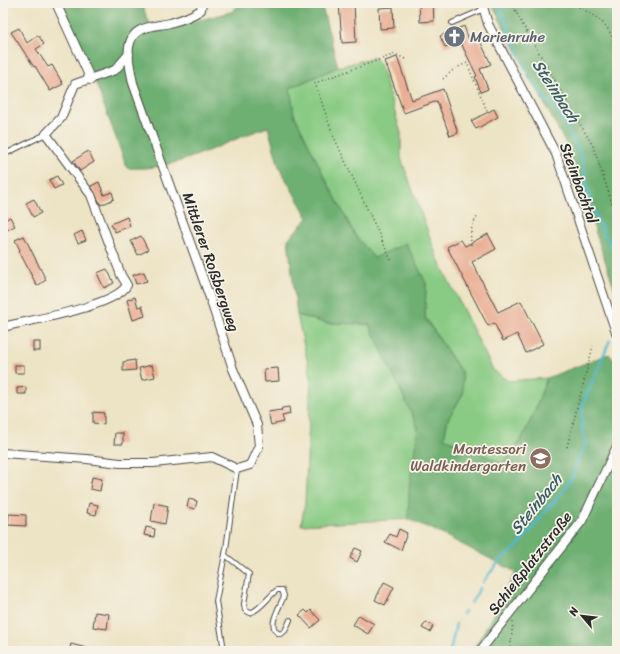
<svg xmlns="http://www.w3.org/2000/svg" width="620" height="654" viewBox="0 0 620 654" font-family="Sriracha,sans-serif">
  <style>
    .green { fill: #89cb84; stroke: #5a7b58 }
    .forest { fill: #6eaf72; stroke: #4c6d4e }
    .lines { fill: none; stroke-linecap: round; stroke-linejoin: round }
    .stream { stroke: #51b8cf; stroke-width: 2.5 }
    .building { fill: #eaaf95 }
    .service-casing { stroke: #484742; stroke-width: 6 }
    .minor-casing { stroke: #484742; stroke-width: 10 }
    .path { stroke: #484742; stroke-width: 1.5; stroke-dasharray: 1 3; stroke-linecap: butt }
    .service { stroke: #fff; stroke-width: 4 }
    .minor { stroke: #fff; stroke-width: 8 }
    .labels { text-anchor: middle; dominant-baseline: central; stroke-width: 3.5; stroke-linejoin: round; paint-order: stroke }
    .worship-label { font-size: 15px; fill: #5b616d; stroke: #f7f3e8; text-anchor: start }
    .street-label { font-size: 15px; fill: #2b2b2b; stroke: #f7f3e8 }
    .education-label { font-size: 15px; fill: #785e54; stroke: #f7f3e8; text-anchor: end }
    .water-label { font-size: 16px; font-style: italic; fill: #385c64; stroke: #f7f3e8 }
  </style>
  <rect width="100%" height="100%" fill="#f7f3e8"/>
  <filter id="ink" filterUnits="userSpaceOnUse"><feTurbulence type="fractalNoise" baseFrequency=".025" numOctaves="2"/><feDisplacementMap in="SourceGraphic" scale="8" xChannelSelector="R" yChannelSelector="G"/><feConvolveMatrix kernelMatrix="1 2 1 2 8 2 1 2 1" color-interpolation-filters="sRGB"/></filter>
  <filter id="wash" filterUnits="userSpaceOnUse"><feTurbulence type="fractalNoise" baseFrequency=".012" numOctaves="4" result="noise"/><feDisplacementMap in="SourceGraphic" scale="16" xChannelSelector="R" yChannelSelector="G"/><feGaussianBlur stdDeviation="0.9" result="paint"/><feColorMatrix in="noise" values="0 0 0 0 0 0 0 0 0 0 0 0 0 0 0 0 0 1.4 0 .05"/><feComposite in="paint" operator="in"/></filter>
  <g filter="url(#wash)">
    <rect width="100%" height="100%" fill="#ede3c5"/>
    <g class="green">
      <path d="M374 57 380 64 401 133V158L428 232 437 257 493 370 508 381 547 378C537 404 524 446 501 463L444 438 448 419 463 394 462 373 425 317 426 283 423 279 374 259 355 235 323 174 294 114 290 88 338 67Z"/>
      <path d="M297 315 326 323 369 324 418 427 408 519 301 525 305 503 311 377Z"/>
    </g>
    <g class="forest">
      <path d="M60 3H142L147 19 156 31 231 12 242 3H321L338 67 290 88 294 114 323 174 355 235 374 258 406 243 426 283 425 318 462 373 463 394 448 419 444 438 502 463C524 446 537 404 547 378L609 354 617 364V651H471L480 639 516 572 434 530 408 519 409 489 418 427 369 324 326 323 297 315 288 239 308 218 279 167 268 127C221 142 177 172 127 168L91 70Z"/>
      <path d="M491 3H617V296L566 144Z"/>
    </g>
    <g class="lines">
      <g class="stream">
        <path d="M498 3 529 78 547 102 553 104 563 120 580 153 585 171 587 189 597 219 617 259"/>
        <path d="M483 582 501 559 513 551 534 527 546 510 560 496 573 476 577 460 581 455 586 444 582 430V406L610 340"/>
        <path d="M471 603 480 588"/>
        <path d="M463 614 465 611"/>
        <path d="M450 651 456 624"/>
      </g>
    </g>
    <g id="blocks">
      <g class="building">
        <path d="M339 3H354L356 42 342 43Z"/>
        <path d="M419 3H433L434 21 420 22Z"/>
        <path d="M393 7 394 28 380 29 379 8Z"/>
        <path d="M464 26 470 43 479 39 491 64 480 69 488 89 481 92 475 77 477 76 460 41 445 47 440 36Z"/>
        <path d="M19 28 27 43 38 35 44 44 36 49 48 67 52 65 63 84 50 91 35 66 34 67 11 32Z"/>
        <path d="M397 57 412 100 443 89 458 133 450 136 437 101 404 113 385 61Z"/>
        <path d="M494 109 498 117 476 129 471 121Z"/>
        <path d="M88 151 94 162 80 171 73 161Z"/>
        <path d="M57 176 62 185 54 189 49 180Z"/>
        <path d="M99 182 104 195 112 192 114 199 101 205 91 186Z"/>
        <path d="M34 199 41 213 33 217 26 203Z"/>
        <path d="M10 217 15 226 7 230 3 221Z"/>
        <path d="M127 217 130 226 115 232 111 224Z"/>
        <path d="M82 231 86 240 78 243 74 235Z"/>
        <path d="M488 234 496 249 472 262 498 312 521 301 543 344 526 353 517 334 503 341 494 323 488 326 447 247 461 240 465 246Z"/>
        <path d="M24 236 46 280 37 286 19 251 20 250 15 240Z"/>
        <path d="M141 236 148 250 138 255 131 241Z"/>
        <path d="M107 269 114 283 104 288 97 273Z"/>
        <path d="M144 272 147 281 136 284 133 275Z"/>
        <path d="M135 297 138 307 142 306 145 316 133 320 127 300Z"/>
        <rect x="33" y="342" width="7" height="9"/>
        <path d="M135 360 136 370 123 371V362Z"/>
        <rect x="15" y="365" width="9" height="8"/>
        <path d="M152 365 155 377 142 380 139 368Z"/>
        <path d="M278 368 279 381 265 382 264 369Z"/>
        <path d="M26 387V394H17V388Z"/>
        <path d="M289 407 290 414 282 416 284 422 271 425 268 412 281 410V412L282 408Z"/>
        <path d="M93 412 104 413V424L93 423Z"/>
        <path d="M115 433H123V444H114Z"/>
        <path d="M92 477 102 479 100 491 90 489Z"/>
        <path d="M189 499 197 501 195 509 187 507Z"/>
        <path d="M89 503 98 505 96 515 87 513Z"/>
        <path d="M154 503 168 506 165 524 151 521Z"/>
        <path d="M9 514 26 515V526L8 525Z"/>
        <path d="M146 527 155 529 154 537 144 535Z"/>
        <path d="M399 529 407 533 401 550 385 542 390 534 396 537Z"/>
        <path d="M355 548 362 551 357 562 350 558Z"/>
        <path d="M384 582 394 587 385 605 375 600Z"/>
        <path d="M305 610 308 613 311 610 320 620 311 628 299 615Z"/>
        <path d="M95 612 109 614 107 629 93 627Z"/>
        <path d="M359 615 374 624 368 634 353 625Z"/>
        <path d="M426 622 433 626 430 632 422 628Z"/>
        <path d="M71 644 90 649V651H69Z"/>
      </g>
    </g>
  </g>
  <g filter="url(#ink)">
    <use href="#blocks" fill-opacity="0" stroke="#484742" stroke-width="1"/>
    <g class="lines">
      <defs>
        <g id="service">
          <path d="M452 23 484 9"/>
          <path d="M3 155 46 134"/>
          <path d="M225 555 249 574 244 604 245 610 250 613C261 609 268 597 277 590H282L284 596C280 607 265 628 280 634L285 631 290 620"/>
          <path d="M221 651 223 644 216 601 226 549 237 469"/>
        </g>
        <g id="minor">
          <path d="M56 3 91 80"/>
          <path d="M482 3 488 24 556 154 617 335"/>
          <path d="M3 327C29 320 115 307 127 285L121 275 91 195 46 134 61 118 75 84 115 70 129 54"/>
          <path d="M3 453 87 459 120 463H153L212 457 237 469 250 465 259 446 257 425 233 369 210 298 133 83C131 72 127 58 129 47 132 25 153 27 170 23 181 20 192 16 201 10L202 3"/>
          <path d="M480 651 582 521 617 446"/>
        </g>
      </defs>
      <use href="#service" class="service-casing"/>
      <use href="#minor" class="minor-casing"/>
      <g class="path">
        <path d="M512 3 520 20 593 146 617 218"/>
        <path d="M572 3C586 11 606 20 612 37 615 47 614 62 617 74"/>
        <path d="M443 79 454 69 467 63 487 111"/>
        <path d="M471 245C470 233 471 224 479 215"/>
        <path d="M391 260 333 135 315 83 395 54 405 59"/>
        <path d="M567 447 593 346"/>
        <path d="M510 651 513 622"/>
      </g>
      <use href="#service" class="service"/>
      <use href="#minor" class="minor"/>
    </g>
  </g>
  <defs>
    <symbol id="church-disc" viewBox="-11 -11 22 22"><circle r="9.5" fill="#6b7280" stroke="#f7f3e8"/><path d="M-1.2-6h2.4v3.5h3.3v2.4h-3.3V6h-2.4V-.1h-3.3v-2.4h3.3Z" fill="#fff"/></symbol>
    <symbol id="school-disc" viewBox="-11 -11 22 22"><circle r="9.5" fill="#8d6e63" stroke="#f7f3e8"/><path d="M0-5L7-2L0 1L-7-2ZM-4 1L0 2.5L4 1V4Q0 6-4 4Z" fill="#fff"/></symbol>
  </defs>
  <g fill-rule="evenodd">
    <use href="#church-disc" x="442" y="24" width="25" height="25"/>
    <use href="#school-disc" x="528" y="446" width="25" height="25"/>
  </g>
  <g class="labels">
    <g class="worship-label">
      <text x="470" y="37">Marienruhe</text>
    </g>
    <g class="street-label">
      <text transform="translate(579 183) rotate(70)">Steinbachtal</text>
      <text transform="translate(211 262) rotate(71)">Mittlerer Roßbergweg</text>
      <text transform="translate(530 563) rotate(-52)">Schießplatzstraße</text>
    </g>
    <g class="education-label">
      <text x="526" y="449">Montessori<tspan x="526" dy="17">Waldkindergarten</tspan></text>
    </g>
    <g class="water-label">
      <text transform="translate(556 91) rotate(57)">Steinbach</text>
      <text transform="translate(536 504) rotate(-51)">Steinbach</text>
    </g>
  </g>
  <rect width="620" height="654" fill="none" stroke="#f7f3e8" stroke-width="16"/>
  <g transform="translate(582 616) rotate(298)" stroke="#f7f3e8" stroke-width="3" paint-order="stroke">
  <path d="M0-3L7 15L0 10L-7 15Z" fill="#2b2b2b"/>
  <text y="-6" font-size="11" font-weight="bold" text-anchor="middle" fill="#2b2b2b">N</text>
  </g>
</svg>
